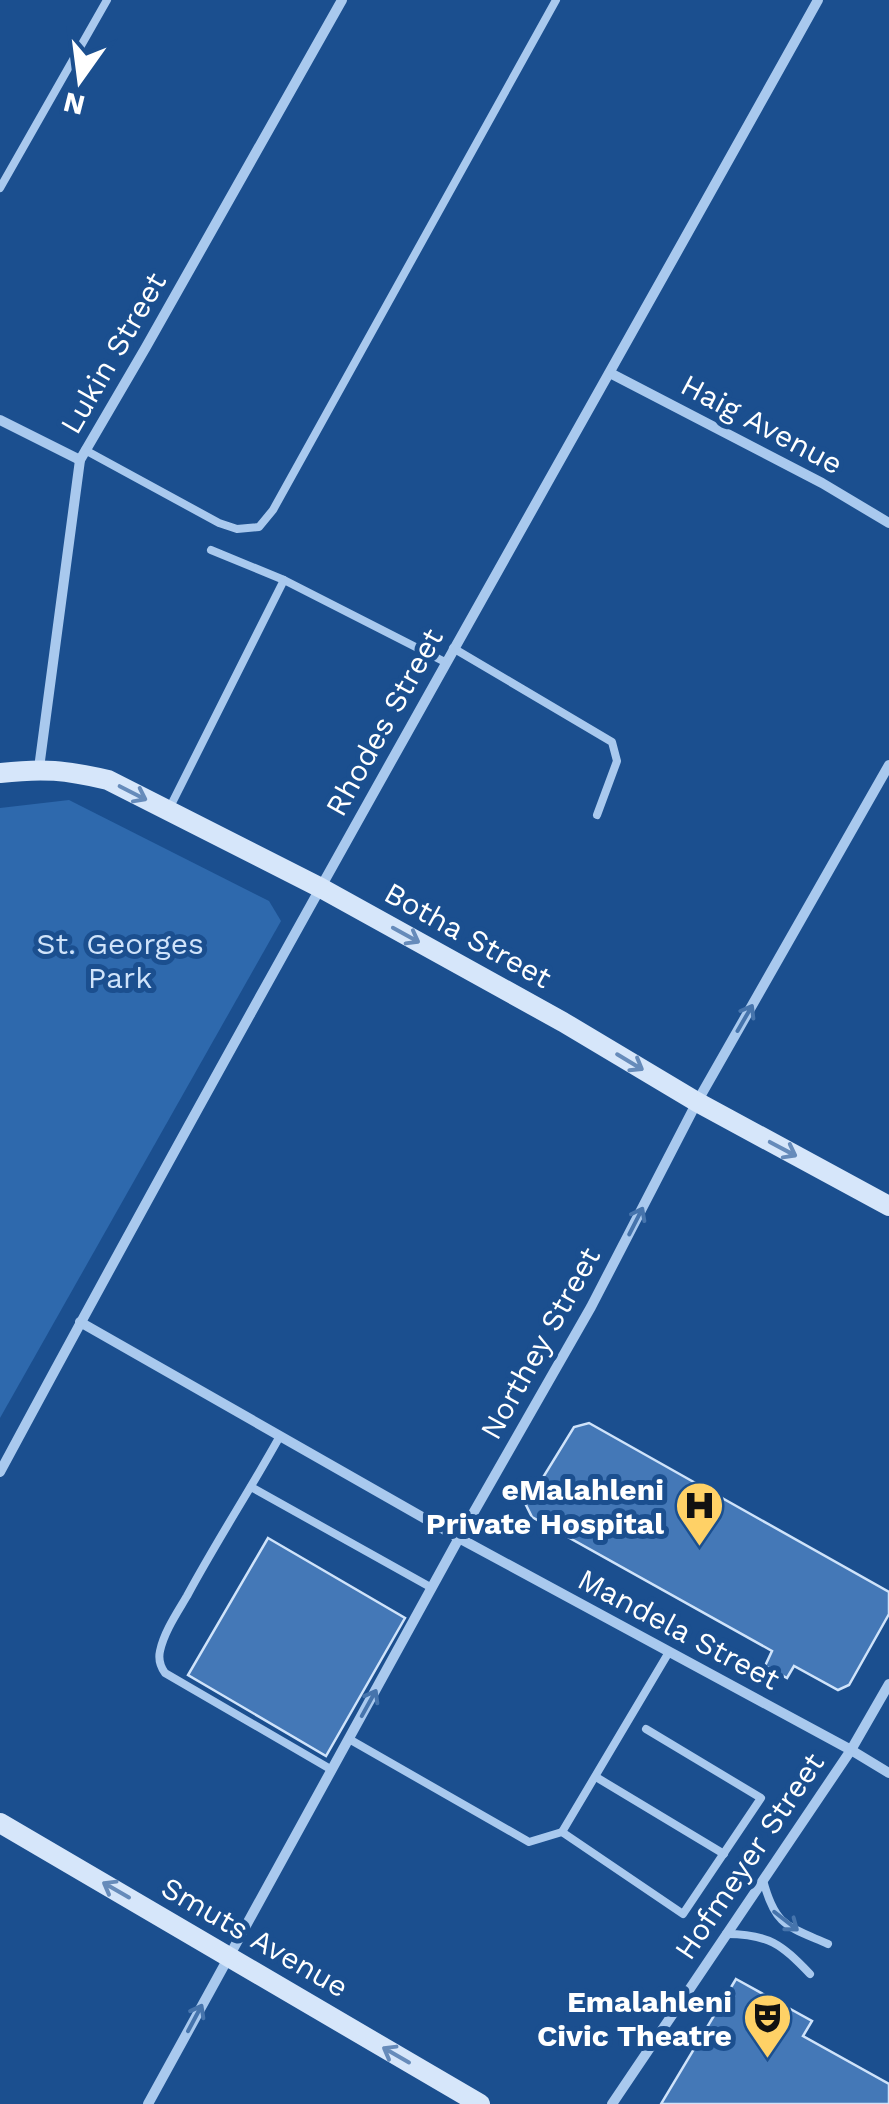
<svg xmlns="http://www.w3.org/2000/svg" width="889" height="2104" viewBox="0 0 889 2104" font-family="'Work Sans',sans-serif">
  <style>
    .green { fill: #2e69ad }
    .building { fill: #4478b7; stroke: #cfe3fa; stroke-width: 2.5 }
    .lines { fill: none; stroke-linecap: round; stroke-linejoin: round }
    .lane { stroke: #a9c9ee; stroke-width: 8 }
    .street { stroke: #a9c9ee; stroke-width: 10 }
    .secondary { stroke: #d6e6fa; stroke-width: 20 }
    .oneway { stroke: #668bba }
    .oneway2 { stroke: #4674ac }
    .labels { text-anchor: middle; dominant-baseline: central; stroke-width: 10; stroke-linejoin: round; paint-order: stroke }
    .street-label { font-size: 30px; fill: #fff; stroke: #1b4f8f }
    .park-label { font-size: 30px; fill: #cfe3fa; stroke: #1b4f8f }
    .poi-label { font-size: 30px; font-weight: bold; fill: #fff; stroke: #1b4f8f; text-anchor: end }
  </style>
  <rect width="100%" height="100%" fill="#1b4f8f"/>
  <path class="green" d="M69 800 269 901 281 921 0 1418V808Z"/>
  <g class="building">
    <path d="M589 1423 889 1592V1614L849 1685 838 1690 794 1666 787 1678 765 1666 772 1651 532 1517 526 1505 574 1427Z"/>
    <path d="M268 1538 405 1618 326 1756 188 1675Z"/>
    <path d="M736 1979 812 2021 803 2036 889 2084V2104H661Z"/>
  </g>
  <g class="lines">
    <g class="lane">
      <path d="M0 188 107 0"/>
      <path d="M85 450 219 523 237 529 259 527 273 510 556 0"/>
      <path d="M211 550 284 580 445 662"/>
      <path d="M453 648 612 742 617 761 597 815"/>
      <path d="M169 809 284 580"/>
      <path d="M280 1436C250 1490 216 1542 187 1596 177 1613 164 1632 160 1651 158 1660 160 1666 165 1673L332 1770"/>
      <path d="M251 1487 432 1588"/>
      <path d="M349 1739 529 1842 562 1832 683 1914 761 1798 646 1729"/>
      <path d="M596 1777 724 1854"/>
      <path d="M562 1832 669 1652"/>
      <path d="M763 1880C775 1926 787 1926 828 1944"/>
      <path d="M726 1934C769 1934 781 1944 810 1974"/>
    </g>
    <g class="street">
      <path d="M610 373 822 483 889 523"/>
      <path d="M0 420 80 460"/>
      <path d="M39 768 80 460 146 347 342 0"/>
      <path d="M80 1322 459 1538 851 1750 889 1773"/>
      <path d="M0 1472C266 977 545 490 818 0"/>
      <path d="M148 2104 459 1538 591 1307 697 1102 889 765"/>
      <path d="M612 2104 851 1750 889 1684"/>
    </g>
    <g class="secondary">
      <path d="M0 773C44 768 65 770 108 780L321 888 563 1022 697 1102 889 1206"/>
      <path d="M0 1823 480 2104"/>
    </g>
  </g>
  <defs><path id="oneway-shaft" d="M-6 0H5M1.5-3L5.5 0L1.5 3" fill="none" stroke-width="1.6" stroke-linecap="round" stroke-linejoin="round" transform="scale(2.5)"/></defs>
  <g class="oneway">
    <use href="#oneway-shaft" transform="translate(133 793) rotate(27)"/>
    <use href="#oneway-shaft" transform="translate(406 935) rotate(29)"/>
    <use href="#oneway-shaft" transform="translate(630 1062) rotate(31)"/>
    <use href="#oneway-shaft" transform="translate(783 1149) rotate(28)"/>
    <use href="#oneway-shaft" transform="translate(116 1890) rotate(-150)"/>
    <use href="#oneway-shaft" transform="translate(396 2055) rotate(-150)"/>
  </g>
  <g class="oneway2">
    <use href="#oneway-shaft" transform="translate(745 1018) rotate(-60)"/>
    <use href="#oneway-shaft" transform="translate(636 1221) rotate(-63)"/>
    <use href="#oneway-shaft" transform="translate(369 1703) rotate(-61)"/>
    <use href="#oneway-shaft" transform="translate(786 1921) rotate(38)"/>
    <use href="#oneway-shaft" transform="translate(195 2018) rotate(-62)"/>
  </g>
  <defs>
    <symbol id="hospital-pin" viewBox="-11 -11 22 30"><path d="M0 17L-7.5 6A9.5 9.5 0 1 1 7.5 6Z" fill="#ffd166" stroke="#1b4f8f"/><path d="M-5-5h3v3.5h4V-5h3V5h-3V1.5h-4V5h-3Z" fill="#111"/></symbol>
    <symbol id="theatre-pin" viewBox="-11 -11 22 30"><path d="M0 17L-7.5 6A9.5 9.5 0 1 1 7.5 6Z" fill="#ffd166" stroke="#1b4f8f"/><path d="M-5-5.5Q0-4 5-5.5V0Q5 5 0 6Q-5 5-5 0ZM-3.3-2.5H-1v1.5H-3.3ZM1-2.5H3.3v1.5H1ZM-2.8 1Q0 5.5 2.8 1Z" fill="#111"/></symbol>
  </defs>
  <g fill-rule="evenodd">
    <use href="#hospital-pin" x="672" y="1478" width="55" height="75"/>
    <use href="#theatre-pin" x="740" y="1990" width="55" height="75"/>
  </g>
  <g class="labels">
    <g class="street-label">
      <text transform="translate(113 353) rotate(-60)">Lukin Street</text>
      <text transform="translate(762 424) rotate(28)">Haig Avenue</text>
      <text transform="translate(384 722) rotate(-61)">Rhodes Street</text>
      <text transform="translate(468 935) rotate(29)">Botha Street</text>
      <text transform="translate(540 1343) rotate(-61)">Northey Street</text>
      <text transform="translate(679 1629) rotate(28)">Mandela Street</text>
      <text transform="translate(749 1856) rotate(-56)">Hofmeyer Street</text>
      <text transform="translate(255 1937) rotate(30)">Smuts Avenue</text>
    </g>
    <g class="park-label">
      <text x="120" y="943">St. Georges<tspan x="120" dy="34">Park</tspan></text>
    </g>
    <g class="poi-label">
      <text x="664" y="1489">eMalahleni<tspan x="664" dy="34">Private Hospital</tspan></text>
      <text x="732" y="2001">Emalahleni<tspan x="732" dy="34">Civic Theatre</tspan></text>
    </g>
  </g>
  <g transform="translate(80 80) rotate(194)" stroke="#1b4f8f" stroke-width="8" paint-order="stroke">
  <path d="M0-8L18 38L0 25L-18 38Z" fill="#ffffff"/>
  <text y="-15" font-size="28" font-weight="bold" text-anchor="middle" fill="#ffffff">N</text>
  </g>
</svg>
